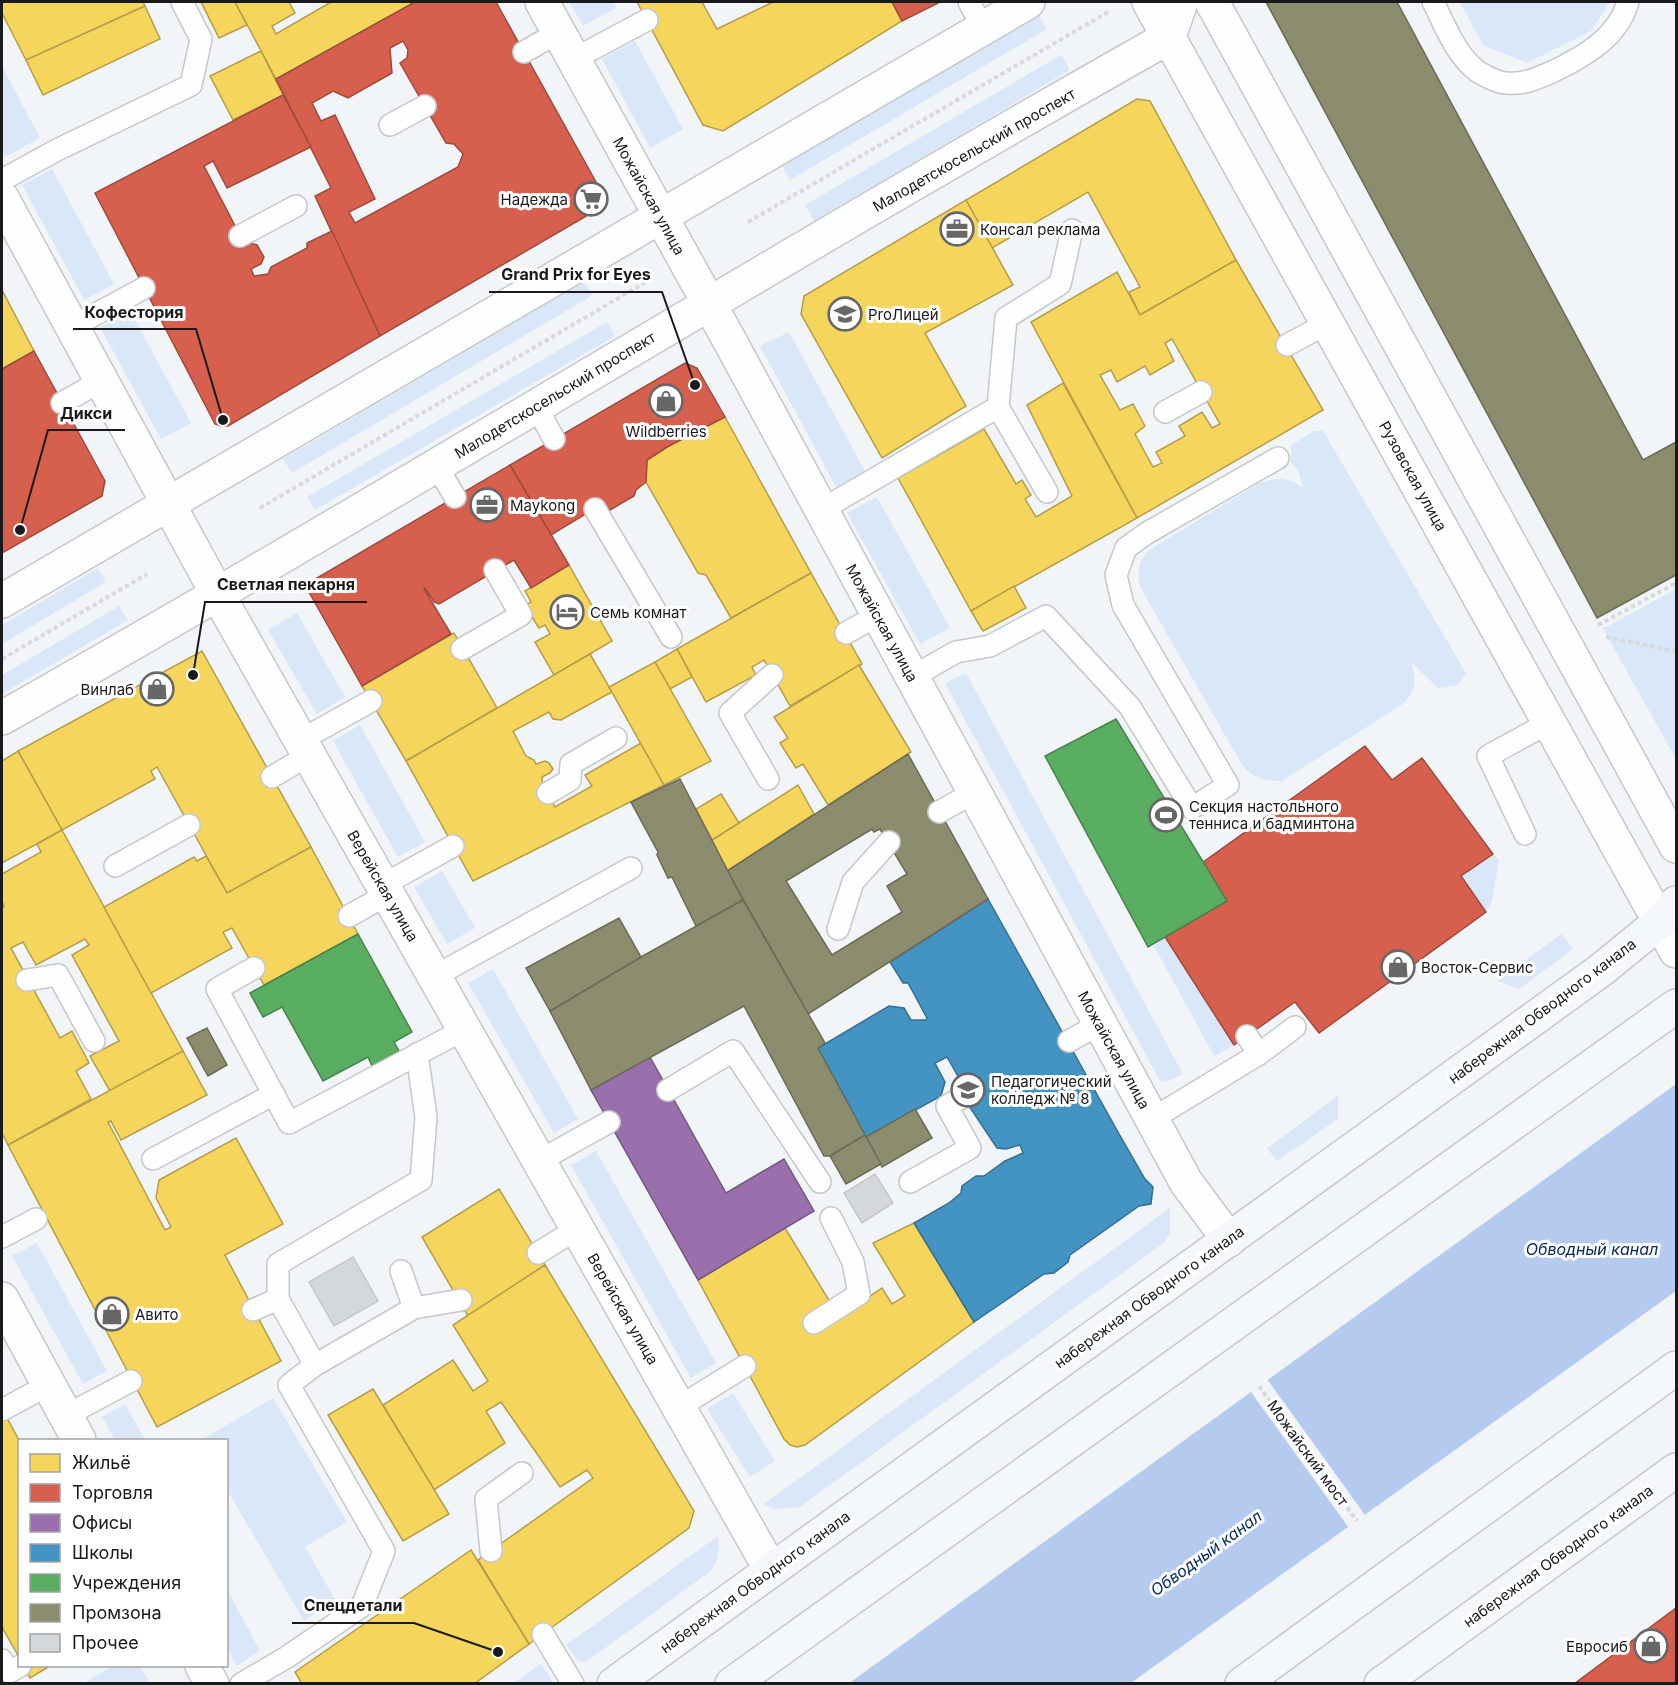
<svg xmlns="http://www.w3.org/2000/svg" width="1678" height="1685" viewBox="0 0 1678 1685" font-family="Inter,sans-serif">
  <style>
    .green { fill: #dae7f9 }
    .water { fill: #b4cbef }
    .pier { fill: #f2f5f8 }
    .homes { fill: #f6d55c; stroke: #b49d49; stroke-width: 1.5; fill-rule: evenodd }
    .shops { fill: #d6604d; stroke: #9d4b3e; stroke-width: 1.5; fill-rule: evenodd }
    .offices { fill: #9970ab; stroke: #735680; stroke-width: 1.5 }
    .schools { fill: #4393c3; stroke: #366f91; stroke-width: 1.5 }
    .public { fill: #5aae61; stroke: #46824c; stroke-width: 1.5 }
    .industry { fill: #8c8c6e; stroke: #6a6a55; stroke-width: 1.5; fill-rule: evenodd }
    .building { fill: #d5d8da; stroke: #c5c7ca; stroke-width: 1.5 }
    .lines { fill: none; stroke-linecap: round; stroke-linejoin: round }
    .service-casing { stroke: #c5c7ca; stroke-width: 24 }
    .minor-casing { stroke: #c5c7ca; stroke-width: 36 }
    .tertiary-casing { stroke: #c5c7ca; stroke-width: 36 }
    .secondary-casing { stroke: #c5c7ca; stroke-width: 36 }
    .path { stroke: #d8d9da; stroke-width: 4; stroke-dasharray: 4.5 3; stroke-linecap: butt }
    .service { stroke: #fdfefe; stroke-width: 21 }
    .minor { stroke: #fdfefe; stroke-width: 33 }
    .tertiary { stroke: #fdfefe; stroke-width: 33 }
    .secondary { stroke: #f5f8fa; stroke-width: 33 }
    .labels { text-anchor: middle; dominant-baseline: central; stroke-width: 6; stroke-linejoin: round; paint-order: stroke }
    .street-label { font-size: 15px; fill: #191a1c; stroke: #fff }
    .poi-label { font-size: 15px; fill: #191a1c; stroke: #fff; text-anchor: start }
    .water-label { font-size: 16px; font-style: italic; fill: #00275f; stroke: #fff }
    .leader { fill: none; stroke: #191a1c; stroke-width: 2 }
    .callout-dot { fill: #191a1c; stroke: #fff; stroke-width: 2 }
    .callout-label { font-size: 16px; text-anchor: middle; font-weight: bold; fill: #191a1c; stroke: #fff; stroke-width: 6; stroke-linejoin: round; paint-order: stroke }
  </style>
  <rect width="100%" height="100%" fill="#f2f5f8"/>
  <g class="green">
    <path d="M569 2H613L616 8 583 26Z"/>
    <path d="M1460 2H1610L1591 31 1527 63 1483 45Z"/>
    <path d="M1038 14 1047 29 790 180 782 165Z"/>
    <path d="M635 41 683 129 650 148 602 59Z"/>
    <path d="M1061 55 1070 70 814 221 805 205Z"/>
    <path d="M2 66 40 138 5 157 2 151Z"/>
    <path d="M52 169 114 284 84 300 22 185Z"/>
    <path d="M584 282 593 295 292 473 283 459Z"/>
    <path d="M130 311 191 423 161 439 100 327Z"/>
    <path d="M607 322 615 336 315 510 307 497Z"/>
    <path d="M789 332 865 471 836 487 760 346Z"/>
    <path d="M1314 431H1323L1466 673 1458 685 1438 688 1411 662C1417 679 1416 690 1403 704L1282 781C1265 781 1251 778 1241 763L1140 587C1137 572 1138 562 1149 550L1258 484C1277 477 1285 477 1303 487L1298 471 1291 462V445Z"/>
    <path d="M877 497 950 628 920 644 847 513Z"/>
    <path d="M98 568 106 582 2 644V625Z"/>
    <path d="M1676 589V759L1602 627H1606Z"/>
    <path d="M119 606 128 620 2 694V675Z"/>
    <path d="M297 613 345 697 317 714 268 630Z"/>
    <path d="M966 673 1183 1074 1170 1080 1160 1081 945 683Z"/>
    <path d="M360 725 425 842 398 857 333 741Z"/>
    <path d="M1493 854 1499 860 1492 902 1486 912 1461 876Z"/>
    <path d="M442 871 475 928 447 944 414 887Z"/>
    <path d="M1561 934 1573 949 1519 989 1497 981Z"/>
    <path d="M1165 937 1234 1045 1214 1056 1153 944Z"/>
    <path d="M493 969 578 1119 554 1133 468 983Z"/>
    <path d="M1338 1096V1119L1277 1161 1267 1148Z"/>
    <path d="M596 1151 716 1363 691 1378 571 1165Z"/>
    <path d="M1170 1208V1232L1165 1242 800 1507 775 1509 764 1504Z"/>
    <path d="M37 1243 107 1371 83 1384 12 1256Z"/>
    <path d="M733 1393 775 1461 750 1477 707 1409Z"/>
    <path d="M273 1398 347 1522 305 1547 336 1601 304 1621 227 1490 226 1440H201Z"/>
    <path d="M125 1404 145 1440H115L102 1417Z"/>
    <path d="M718 1536C719 1550 719 1559 711 1571L586 1662 578 1661 566 1645Z"/>
    <path d="M227 1589 260 1651 237 1666 227 1647Z"/>
    <path d="M541 1664 551 1679V1683H513Z"/>
    <path d="M113 1666H140L150 1683H84Z"/>
  </g>
  <path class="water" d="M1676 1084V1291L1131 1683 848 1684Z"/>
  <path class="pier" d="M1267 1379 1365 1515 1349 1528 1251 1392Z"/>
  <g class="homes">
    <path d="M2 2H143L145 6 26 60 2 13Z"/>
    <path d="M201 2H235L247 25 219 38Z"/>
    <path d="M235 2H289L295 13 272 26 276 34 331 2H415L276 79Z"/>
    <path d="M637 2H702L717 29 773 2H892L902 21 723 131 703 125Z"/>
    <path d="M145 6 160 39 43 95 26 60Z"/>
    <path d="M261 51 283 95 233 120 210 76Z"/>
    <path d="M1137 99 1150 101 1236 260 1140 315 1129 292 1140 287 1088 192 992 248 966 200Z"/>
    <path d="M966 200 1013 285 925 333 966 406 882 458 801 314 804 296Z"/>
    <path d="M1236 260 1323 410 1137 518 1031 322 1117 272 1140 315ZM1172 339 1220 424 1212 428 1202 412 1179 426 1185 436 1156 452 1162 463 1153 467 1135 434 1145 426 1133 404 1120 410 1100 375 1111 370 1117 382 1145 366 1150 375 1174 361 1165 343Z"/>
    <path d="M2 290 34 351 2 369Z"/>
    <path d="M1063 383 1137 518 971 611 898 478 984 429 1016 484 1022 480 1031 495 1025 499 1036 517 1072 496 1027 405Z"/>
    <path d="M725 417 811 573 731 618 706 575 698 573 646 482 647 460 667 447Z"/>
    <path d="M569 565 612 641 554 675 535 642 550 634 545 625 539 628 525 606 531 602 525 591Z"/>
    <path d="M811 573 862 664 790 706 764 660 752 667 756 675 706 702 677 649Z"/>
    <path d="M1014 586 1026 608 983 631 971 611Z"/>
    <path d="M454 633 497 708 406 761 362 686Z"/>
    <path d="M677 649 692 677 670 689 655 662Z"/>
    <path d="M202 651 311 847 227 893 157 767 151 771 155 779 62 830 18 751Z"/>
    <path d="M590 654 612 692 561 720 553 719 549 712 513 731 526 756 534 760 536 764 545 761 549 763 553 769 550 773 542 777V781L555 807 592 786 585 775 641 743 664 785 473 881 406 761Z"/>
    <path d="M655 662 711 761 664 785 609 687Z"/>
    <path d="M859 665 911 752 828 805 803 764 796 768 780 743 788 738 774 717Z"/>
    <path d="M18 751 62 830 2 863V761Z"/>
    <path d="M798 785 814 814 727 871 712 840Z"/>
    <path d="M721 794 739 823 712 840 696 809Z"/>
    <path d="M62 830 183 1051 110 1091 90 1056 119 1041 72 955 89 945 85 939 36 965 23 942 11 948 60 1038 72 1031 89 1063 76 1071 91 1099 8 1145 2 1133V908L4 906 2 901V874L41 852 37 844Z"/>
    <path d="M311 847 358 934 264 985 232 928 223 932 232 948 151 993 104 907 194 857 197 861 206 856 227 893Z"/>
    <path d="M183 1051 207 1095 121 1140 111 1121 108 1122 165 1230 171 1227 156 1198 159 1180 236 1138 283 1224 225 1255 281 1361 157 1427 8 1145Z"/>
    <path d="M499 1189 545 1265 468 1316 422 1237Z"/>
    <path d="M914 1223 974 1322 805 1445 797 1447 790 1445 784 1439 698 1280 785 1228 830 1302 818 1331 882 1288 892 1304 905 1296 873 1243Z"/>
    <path d="M545 1265 694 1511 689 1528 529 1644 478 1560 593 1478 587 1470 560 1487 501 1402 486 1411 505 1443 434 1490 383 1405 453 1360 473 1391 488 1381 453 1325Z"/>
    <path d="M373 1389 449 1514 403 1541 328 1415Z"/>
    <path d="M7 1418 20 1442V1659L2 1627V1421Z"/>
    <path d="M471 1550 529 1644 474 1684H302L295 1672Z"/>
    <path d="M23 1666H50L30 1678Z"/>
  </g>
  <g class="shops">
    <path d="M415 2H496L601 191 595 211 380 336 315 196 331 188 276 79ZM403 41 408 50 407 58 400 63 446 143 454 144 463 154 458 167 355 223 349 212 375 199 335 115 321 121 312 103 333 91 348 98 392 73 390 48Z"/>
    <path d="M892 2H940L902 21Z"/>
    <path d="M283 95 311 147 227 188 213 161 204 166 245 245 250 243 257 245 264 257 261 264 251 269 254 276 268 274 271 267 307 248V243L332 231 380 336 228 426H221L215 424 95 193Z"/>
    <path d="M34 351 105 481 102 496 2 553V369Z"/>
    <path d="M685 363 697 368 725 417 667 447 647 460 646 482 636 490 634 496 610 510 602 504 551 535 510 465Z"/>
    <path d="M510 465 569 565 531 588 514 560 439 604 434 602 425 588 424 589 451 634 362 686 305 585Z"/>
    <path d="M1365 746 1392 780 1422 758 1493 854 1461 876 1486 912 1319 1033 1295 1002 1234 1045 1165 937 1227 901 1202 863Z"/>
    <path d="M1676 1608V1684H1574Z"/>
  </g>
  <path class="offices" d="M650 1057 726 1193 784 1159 814 1211 698 1280 591 1090Z"/>
  <path class="schools" d="M988 899 1118 1132 1145 1179 1153 1187 1151 1204 1139 1206 1070 1255 1068 1262 1054 1273 1044 1274 974 1322 914 1223 949 1203 961 1193 962 1186 976 1176H984L1005 1161 1023 1153 1020 1145 1006 1149 997 1148 969 1106 968 1094 947 1057 935 1063 945 1082 941 1096 866 1137 818 1048 889 1006 904 1008 911 1020H926L927 1018 908 983H903L890 962Z"/>
  <g class="public">
    <path d="M1116 719 1227 901 1148 947 1045 756Z"/>
    <path d="M358 934 412 1032 394 1042 399 1051 372 1066 368 1057 323 1081 282 1007 263 1017 250 993Z"/>
  </g>
  <g class="industry">
    <path d="M1266 2H1397L1643 460 1676 442V575L1597 618Z"/>
    <path d="M908 754 988 899 808 1014 727 871ZM872 829 874 832 880 829 907 874 887 886 902 912 832 955 786 881Z"/>
    <path d="M680 779 743 900 696 926 672 877 668 878 657 855 658 852 631 802Z"/>
    <path d="M743 900 825 1043 818 1048 865 1135 830 1156H824L744 1006 591 1090 550 1011 641 957Z"/>
    <path d="M619 918 641 957 550 1011 526 968Z"/>
    <path d="M207 1028 227 1065 208 1076 187 1038Z"/>
    <path d="M915 1109 932 1138 882 1167 866 1137Z"/>
    <path d="M865 1135 881 1164 846 1184 830 1156Z"/>
  </g>
  <g class="building">
    <path d="M875 1174 893 1203 862 1223 844 1193Z"/>
    <path d="M353 1257 378 1301 334 1326 309 1282Z"/>
  </g>
  <g class="lines">
    <defs>
      <g id="service">
        <path d="M969 2 983 28"/>
        <path d="M1433 2C1445 25 1455 54 1477 71 1483 75 1498 83 1506 83 1524 85 1538 78 1554 71 1585 56 1618 37 1628 2"/>
        <path d="M524 52 559 32"/>
        <path d="M574 59 647 20"/>
        <path d="M390 125 425 106"/>
        <path d="M2 180 57 150 191 85 201 39 182 2"/>
        <path d="M240 236 296 206"/>
        <path d="M72 327 144 288"/>
        <path d="M1287 345 1328 323"/>
        <path d="M62 403 101 381"/>
        <path d="M998 407 1047 492"/>
        <path d="M537 408 554 439"/>
        <path d="M1165 412 1201 392"/>
        <path d="M436 465 455 497"/>
        <path d="M595 509 671 637"/>
        <path d="M821 510 998 407 1006 318 1060 284 1072 230"/>
        <path d="M846 633 878 615"/>
        <path d="M462 649 521 615 495 570"/>
        <path d="M912 677 956 652 990 646 1046 616 1130 707 1192 808 1228 785 1123 605 1116 575 1126 548 1147 533 1278 458"/>
        <path d="M301 740 371 701"/>
        <path d="M272 777 309 755"/>
        <path d="M768 779 730 713 772 675"/>
        <path d="M548 793 570 780 571 764 616 738"/>
        <path d="M939 812 975 792"/>
        <path d="M1525 834 1488 756 1550 722"/>
        <path d="M115 866 189 825"/>
        <path d="M383 885 453 846"/>
        <path d="M349 916 388 894"/>
        <path d="M838 929 853 882 889 842"/>
        <path d="M254 968 217 989 289 1123 465 1029"/>
        <path d="M435 976 631 868"/>
        <path d="M27 980 58 975 94 1041"/>
        <path d="M1247 1036 1259 1054"/>
        <path d="M1069 1041 1100 1024"/>
        <path d="M668 1090 733 1051 820 1182"/>
        <path d="M1152 1119 1259 1054 1295 1027"/>
        <path d="M153 1159 274 1094"/>
        <path d="M539 1161 609 1122"/>
        <path d="M910 1182 970 1148 947 1106 968 1094"/>
        <path d="M2 1237 36 1219"/>
        <path d="M538 1253 577 1229"/>
        <path d="M414 1308 461 1300"/>
        <path d="M253 1310 278 1299"/>
        <path d="M814 1323 859 1294 853 1262 831 1218"/>
        <path d="M315 1365 414 1308 401 1271"/>
        <path d="M679 1407 745 1366"/>
        <path d="M2 1410 48 1385"/>
        <path d="M65 1416 131 1381"/>
        <path d="M491 1551 486 1499 522 1473"/>
        <path d="M543 1634 573 1684"/>
        <path d="M2 1660 9 1672 20 1666"/>
        <path d="M241 1684 287 1657 362 1606 384 1551 289 1385 315 1365 278 1299V1264L421 1180 426 1117 417 1054"/>
      </g>
      <g id="minor">
        <path d="M542 2 732 345 1186 1182 1229 1240"/>
        <path d="M2 198 218 595 771 1570"/>
        <path d="M2 601 1028 2"/>
        <path d="M2 718C394 496 777 258 1169 37L1181 2"/>
        <path d="M2 1299 79 1440"/>
        <path d="M202 1666 212 1684"/>
      </g>
      <g id="tertiary">
        <path d="M1149 2 1676 951"/>
        <path d="M1212 2 1676 846"/>
      </g>
      <g id="secondary">
        <path d="M614 1684 1601 970 1661 921 1676 903"/>
        <path d="M732 1684 1676 1006"/>
        <path d="M1242 1684 1676 1368"/>
        <path d="M1381 1684 1676 1470"/>
      </g>
    </defs>
    <use href="#service" class="service-casing"/>
    <use href="#minor" class="minor-casing"/>
    <use href="#tertiary" class="tertiary-casing"/>
    <use href="#secondary" class="secondary-casing"/>
    <g class="path">
      <path d="M748 222 1108 12"/>
      <path d="M260 508 646 282"/>
      <path d="M1598 625 1676 583"/>
      <path d="M1606 637 1676 651"/>
      <path d="M2 659 147 574"/>
      <path d="M1259 1386 1357 1521"/>
    </g>
    <use href="#service" class="service"/>
    <use href="#minor" class="minor"/>
    <use href="#tertiary" class="tertiary"/>
    <use href="#secondary" class="secondary"/>
  </g>
  <defs>
    <symbol id="supermarket-ring" viewBox="-11 -11 22 22"><circle r="9.5" fill="#fff" stroke="#656769" stroke-width="1.5"/><path d="M-6-5.5h2.5l.6 2H6L4.5 2H-2.5L-4.4-4H-6ZM-1.5 3.2a1.3 1.3 0 1 0 .1 0ZM3 3.2a1.3 1.3 0 1 0 .1 0Z" fill="#656769"/></symbol>
    <symbol id="office-ring" viewBox="-11 -11 22 22"><circle r="9.5" fill="#fff" stroke="#656769" stroke-width="1.5"/><path d="M-6-3h4V-5.5h4V-3h4V5H-6ZM-1-4.5V-3h2v-1.5ZM-6 0V1H6V0Z" fill="#656769"/></symbol>
    <symbol id="school-ring" viewBox="-11 -11 22 22"><circle r="9.5" fill="#fff" stroke="#656769" stroke-width="1.5"/><path d="M0-5L7-2L0 1L-7-2ZM-4 1L0 2.5L4 1V4Q0 6-4 4Z" fill="#656769"/></symbol>
    <symbol id="shop-ring" viewBox="-11 -11 22 22"><circle r="9.5" fill="#fff" stroke="#656769" stroke-width="1.5"/><path d="M-5-2.5h2.3a2.7 3.5 0 0 1 5.4 0H5L5.5 6h-11ZM-1.5-2.5h3a1.5 2.3 0 0 0-3 0Z" fill="#656769"/></symbol>
    <symbol id="hotel-ring" viewBox="-11 -11 22 22"><circle r="9.5" fill="#fff" stroke="#656769" stroke-width="1.5"/><path d="M-6-4.5h1.5V1H6V5H4.5V3h-9V5H-6ZM-4 0a1.8 1.8 0 1 1 3.6 0ZM.5 0V-2.5h3Q6-2.5 6 0Z" fill="#656769"/></symbol>
    <symbol id="stadium-ring" viewBox="-11 -11 22 22"><circle r="9.5" fill="#fff" stroke="#656769" stroke-width="1.5"/><path d="M0-5a6.5 5 0 1 0 0 10a6.5 5 0 1 0 0-10ZM-3.5-1.8h7v3.6h-7Z" fill="#656769"/></symbol>
    <symbol id="university-ring" viewBox="-11 -11 22 22"><circle r="9.5" fill="#fff" stroke="#656769" stroke-width="1.5"/><path d="M0-5L7-2L0 1L-7-2ZM-4 1L0 2.5L4 1V4Q0 6-4 4Z" fill="#656769"/></symbol>
  </defs>
  <g fill-rule="evenodd">
    <use href="#supermarket-ring" x="572" y="180" width="38" height="38"/>
    <use href="#office-ring" x="938" y="210" width="38" height="38"/>
    <use href="#school-ring" x="826" y="295" width="38" height="38"/>
    <use href="#shop-ring" x="647" y="382" width="38" height="38"/>
    <use href="#office-ring" x="468" y="486" width="38" height="38"/>
    <use href="#hotel-ring" x="548" y="593" width="38" height="38"/>
    <use href="#shop-ring" x="138" y="670" width="38" height="38"/>
    <use href="#stadium-ring" x="1147" y="796" width="38" height="38"/>
    <use href="#shop-ring" x="1379" y="948" width="38" height="38"/>
    <use href="#university-ring" x="949" y="1071" width="38" height="38"/>
    <use href="#shop-ring" x="93" y="1295" width="38" height="38"/>
    <use href="#shop-ring" x="1632" y="1627" width="38" height="38"/>
  </g>
  <g class="labels">
    <g class="street-label">
      <text transform="translate(974 150) rotate(-30)">Малодетскосельский проспект</text>
      <text transform="translate(649 196) rotate(61)">Можайская улица</text>
      <text transform="translate(555 395) rotate(-31)">Малодетскосельский проспект</text>
      <text transform="translate(1413 476) rotate(61)">Рузовская улица</text>
      <text transform="translate(882 623) rotate(61)">Можайская улица</text>
      <text transform="translate(383 886) rotate(60)">Верейская улица</text>
      <text transform="translate(1542 1011) rotate(-37)">набережная Обводного канала</text>
      <text transform="translate(1114 1050) rotate(61)">Можайская улица</text>
      <text transform="translate(1149 1297) rotate(-36)">набережная Обводного канала</text>
      <text transform="translate(623 1309) rotate(60)">Верейская улица</text>
      <text transform="translate(1308 1453) rotate(54)">Можайский мост</text>
      <text transform="translate(1558 1556) rotate(-36)">набережная Обводного канала</text>
      <text transform="translate(755 1582) rotate(-36)">набережная Обводного канала</text>
    </g>
    <g class="poi-label">
      <text x="568" y="199" text-anchor="end">Надежда</text>
      <text x="980" y="229">Консал реклама</text>
      <text x="868" y="314">ProЛицей</text>
      <text x="666" y="431" text-anchor="middle">Wildberries</text>
      <text x="510" y="505">Maykong</text>
      <text x="590" y="612">Семь комнат</text>
      <text x="134" y="689" text-anchor="end">Винлаб</text>
      <text x="1189" y="806">Секция настольного<tspan x="1189" dy="17">тенниса и бадминтона</tspan></text>
      <text x="1421" y="967">Восток-Сервис</text>
      <text x="991" y="1081">Педагогический<tspan x="991" dy="17">колледж № 8</tspan></text>
      <text x="135" y="1314">Авито</text>
      <text x="1628" y="1646" text-anchor="end">Евросиб</text>
    </g>
    <g class="water-label">
      <text x="1592" y="1249">Обводный канал</text>
      <text transform="translate(1206 1553) rotate(-36)">Обводный канал</text>
    </g>
  </g>
  <path class="leader" d="M695 385L662 292H489M223 420L196 329H73M20 530L48 430H125M193 675L205 602H367M498 1652L414 1623H292"/>
  <g class="callout-dot">
    <circle cx="695" cy="385" r="6"/>
    <circle cx="223" cy="420" r="6"/>
    <circle cx="20" cy="530" r="6"/>
    <circle cx="193" cy="675" r="6"/>
    <circle cx="498" cy="1652" r="6"/>
  </g>
  <g class="callout-label">
    <text x="576" y="280">Grand Prix for Eyes</text>
    <text x="134" y="318">Кофестория</text>
    <text x="86" y="419">Дикси</text>
    <text x="286" y="590">Светлая пекарня</text>
    <text x="353" y="1611">Спецдетали</text>
  </g>
  <rect width="1678" height="1685" fill="none" stroke="#191a1c" stroke-width="6"/>
  <rect x="18" y="1439" width="210" height="228" fill="#ffffff" stroke="#a3a3a4" stroke-width="1.5"/>
  <rect x="30" y="1454" width="30" height="18" fill="#f6d55c" stroke="#a3a3a4" stroke-width="1.5"/>
  <text x="72" y="1469" font-size="18" fill="#191a1c">Жильё</text>
  <rect x="30" y="1484" width="30" height="18" fill="#d6604d" stroke="#a3a3a4" stroke-width="1.5"/>
  <text x="72" y="1499" font-size="18" fill="#191a1c">Торговля</text>
  <rect x="30" y="1514" width="30" height="18" fill="#9970ab" stroke="#a3a3a4" stroke-width="1.5"/>
  <text x="72" y="1529" font-size="18" fill="#191a1c">Офисы</text>
  <rect x="30" y="1544" width="30" height="18" fill="#4393c3" stroke="#a3a3a4" stroke-width="1.5"/>
  <text x="72" y="1559" font-size="18" fill="#191a1c">Школы</text>
  <rect x="30" y="1574" width="30" height="18" fill="#5aae61" stroke="#a3a3a4" stroke-width="1.5"/>
  <text x="72" y="1589" font-size="18" fill="#191a1c">Учреждения</text>
  <rect x="30" y="1604" width="30" height="18" fill="#8c8c6e" stroke="#a3a3a4" stroke-width="1.5"/>
  <text x="72" y="1619" font-size="18" fill="#191a1c">Промзона</text>
  <rect x="30" y="1634" width="30" height="18" fill="#d5d8da" stroke="#a3a3a4" stroke-width="1.5"/>
  <text x="72" y="1649" font-size="18" fill="#191a1c">Прочее</text>
</svg>
